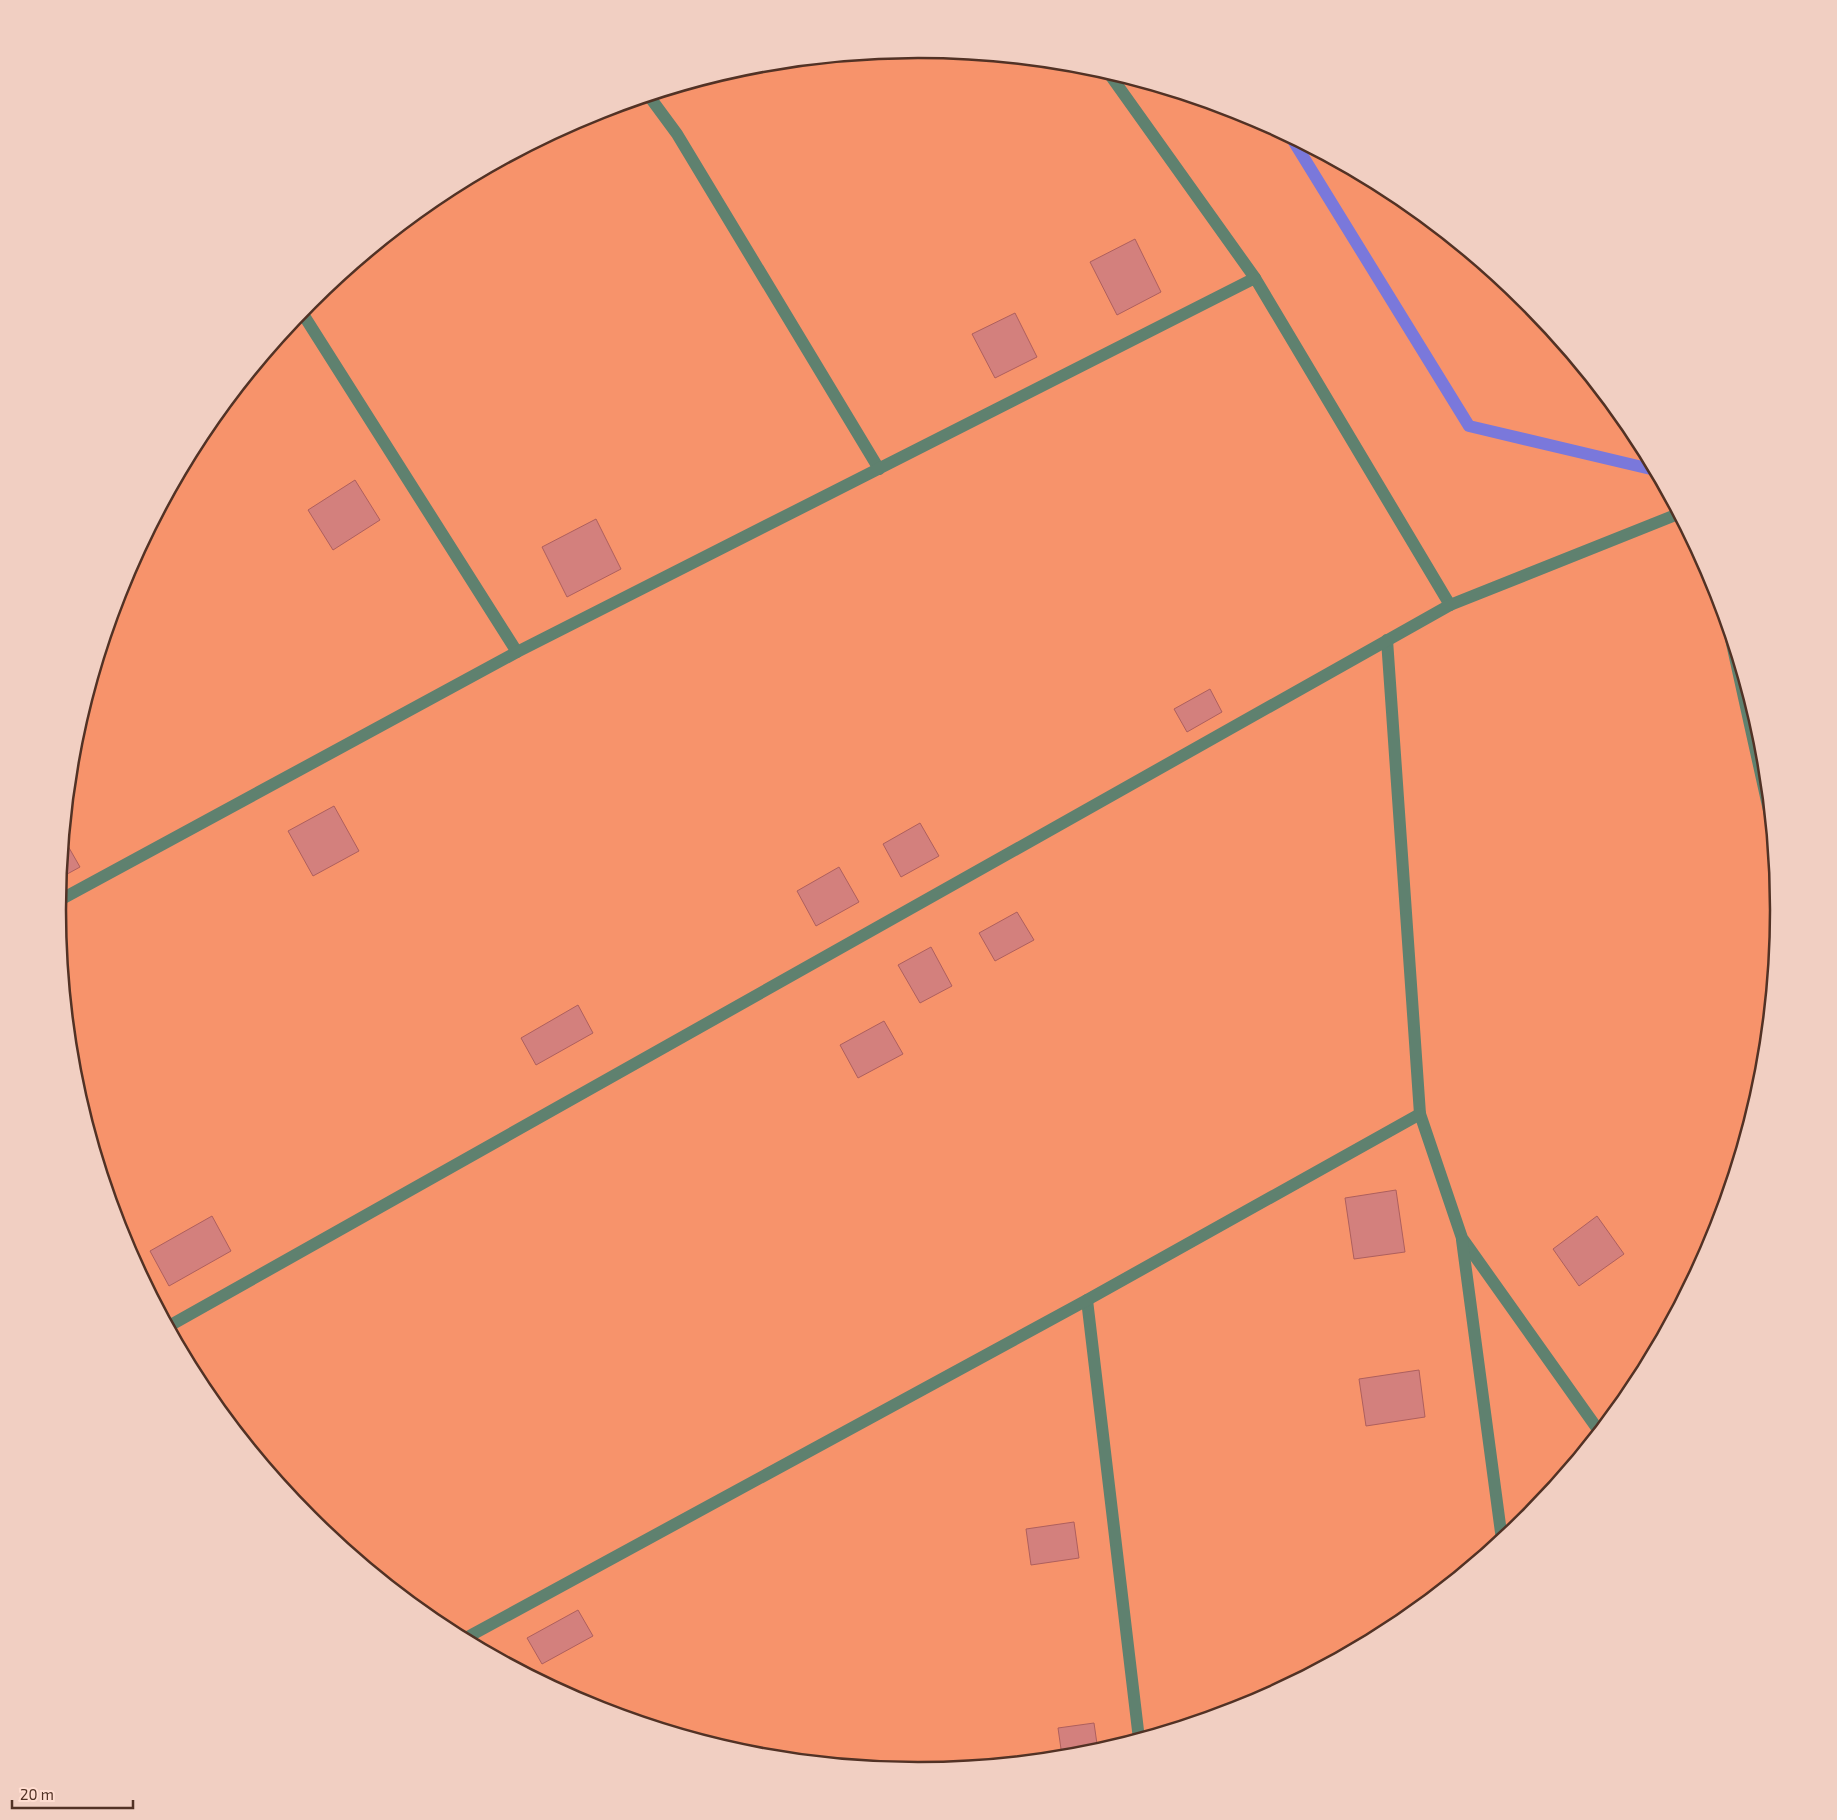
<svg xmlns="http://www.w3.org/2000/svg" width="1837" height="1820" viewBox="0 0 1837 1820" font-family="'Exo 2',sans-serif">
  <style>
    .green { fill: #f7936b }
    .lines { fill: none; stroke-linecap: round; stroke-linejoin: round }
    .stream { stroke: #7a78db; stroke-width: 12 }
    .building { fill: #d3807d; stroke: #ae5f5d }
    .minor { stroke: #5f816f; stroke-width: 12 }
    .rim { fill: none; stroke: #523225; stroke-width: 2.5 }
  </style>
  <rect width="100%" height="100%" fill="#feaf90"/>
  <circle class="green" cx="918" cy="910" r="858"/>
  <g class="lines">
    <path class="stream" d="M1291 137 1469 426 1655 470"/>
  </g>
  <g class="building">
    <path d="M1135 239 1161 292 1117 315 1090 262Z"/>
    <path d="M1015 313 1037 357 995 378 972 334Z"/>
    <path d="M355 480 380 520 333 550 308 510Z"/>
    <path d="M596 519 621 569 567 597 542 547Z"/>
    <path d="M1210 689 1222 712 1187 732 1174 709Z"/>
    <path d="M334 806 359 851 313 876 288 831Z"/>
    <path d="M920 823 939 856 901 877 883 844Z"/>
    <path d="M64 839 80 867 60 878Z"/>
    <path d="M839 867 859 902 816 926 797 891Z"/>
    <path d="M1017 912 1034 940 995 961 979 933Z"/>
    <path d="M931 947 952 986 920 1003 898 965Z"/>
    <path d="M578 1005 593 1033 536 1065 521 1038Z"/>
    <path d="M884 1021 903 1054 858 1078 840 1045Z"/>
    <path d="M1396 1190 1405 1252 1354 1259 1345 1198Z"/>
    <path d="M212 1216 231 1251 169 1286 150 1251Z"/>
    <path d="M1597 1216 1624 1254 1579 1286 1553 1249Z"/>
    <path d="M1419 1370 1425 1417 1366 1426 1359 1379Z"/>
    <path d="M1074 1522 1079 1558 1031 1565 1026 1529Z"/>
    <path d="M578 1610 593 1636 542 1664 527 1638Z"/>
    <path d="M1094 1723 1098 1751 1062 1756 1058 1728Z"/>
  </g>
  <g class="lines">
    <g class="minor">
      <path d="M1108 72 1255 278"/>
      <path d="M649 96 677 134 879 469"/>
      <path d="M301 311 517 652"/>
      <path d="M1729 630 1770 815"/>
      <path d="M1387 640 1420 1114 1462 1238 1599 1431"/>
      <path d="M58 901 517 652 1255 278 1450 605"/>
      <path d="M1462 1240 1502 1540"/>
      <path d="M1087 1300 1139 1739"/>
      <path d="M169 1326 1450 605 1678 514"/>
      <path d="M464 1639 1087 1300 1420 1114"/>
    </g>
  </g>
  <path d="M0 0H1837V1820H0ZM66 910a852 852 0 1 1 1704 0a852 852 0 1 1-1704 0Z" fill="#f1cfc2" fill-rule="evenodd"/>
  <path class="rim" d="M66 910a852 852 0 1 1 1704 0a852 852 0 1 1-1704 0Z"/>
  <path d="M12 1800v8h121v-8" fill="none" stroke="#523225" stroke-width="2.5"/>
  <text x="20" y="1800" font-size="15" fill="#523225" stroke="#ffddd0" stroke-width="4" paint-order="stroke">20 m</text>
</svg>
